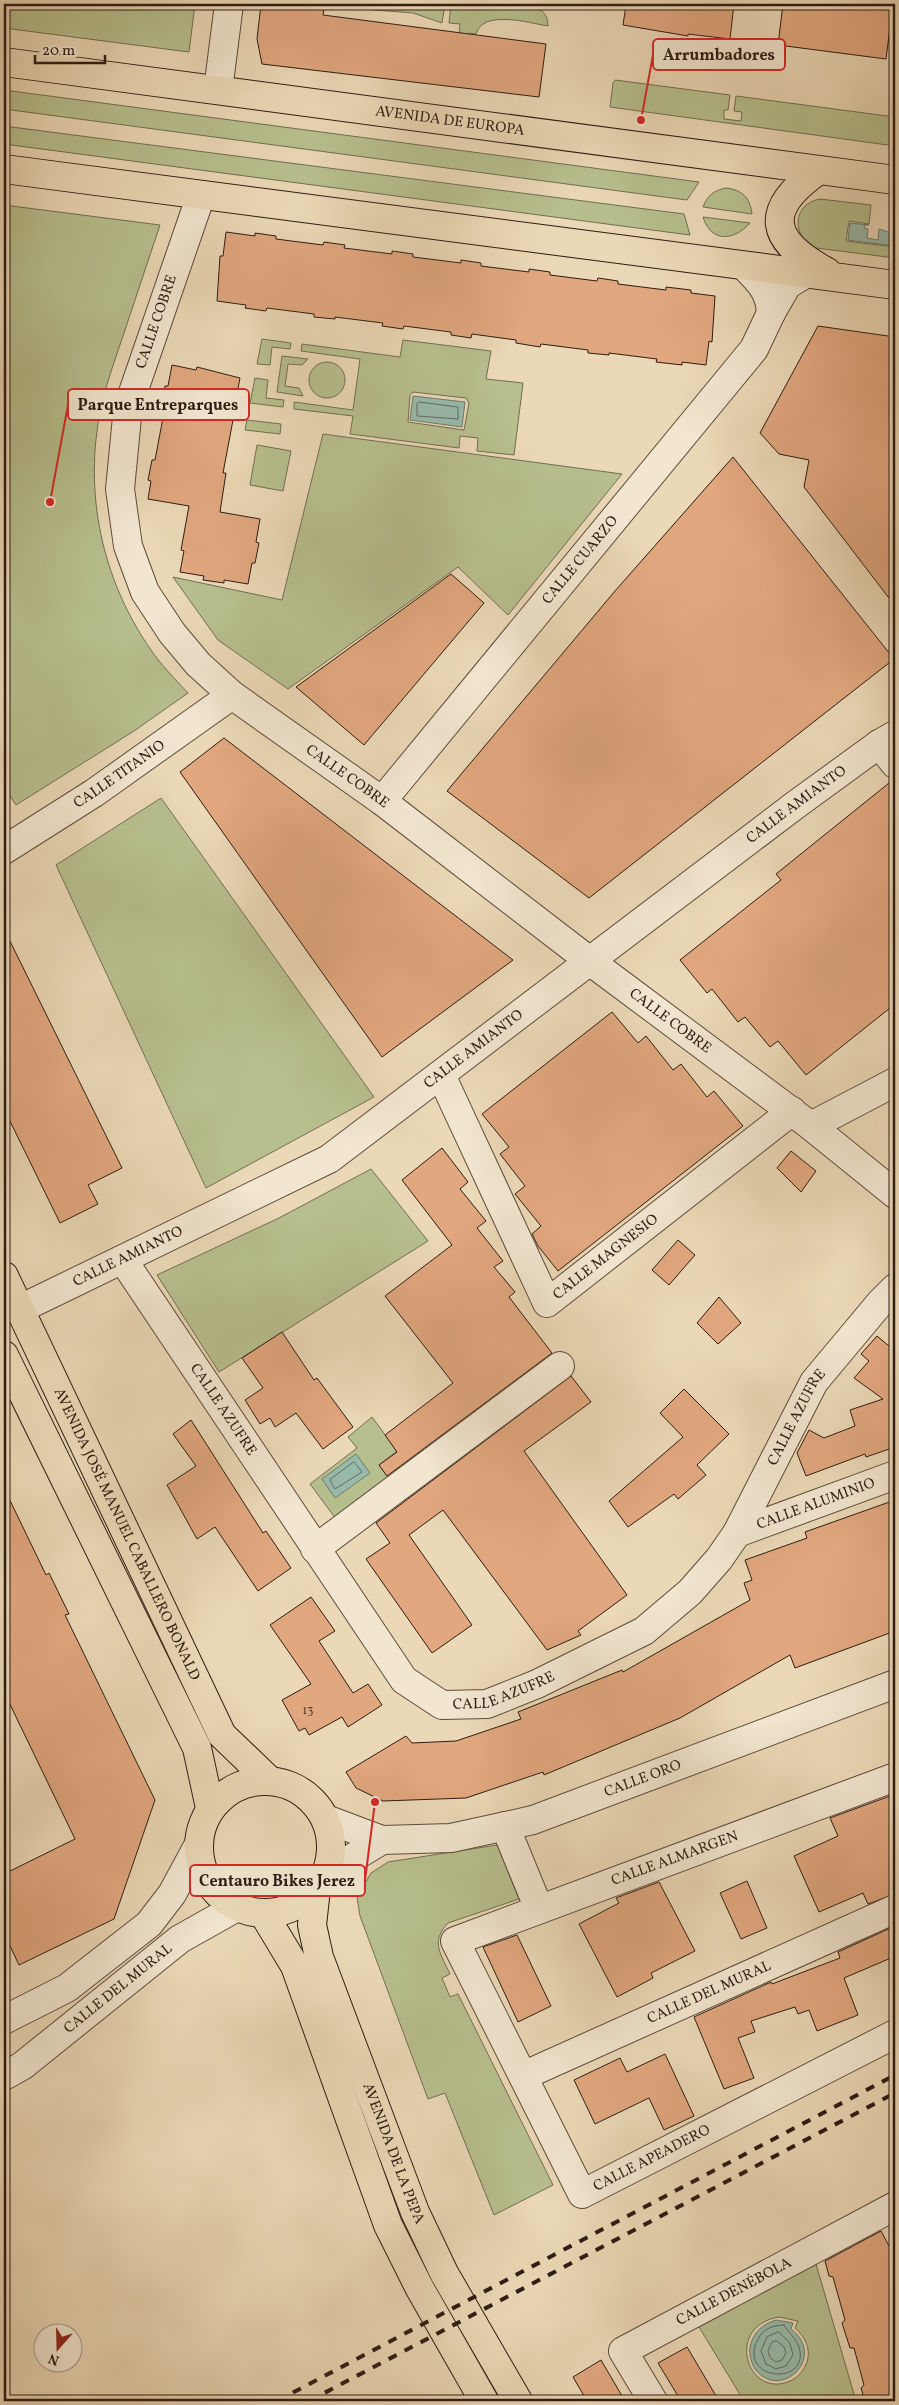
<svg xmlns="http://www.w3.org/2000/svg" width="899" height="2405" viewBox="0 0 899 2405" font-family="Vollkorn,serif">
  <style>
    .green { fill: #b7bf8e; stroke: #726e51; fill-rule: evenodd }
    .water { fill: #98baab; stroke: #6e7b6f }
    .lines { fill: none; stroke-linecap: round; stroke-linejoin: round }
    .shore { stroke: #636b60; stroke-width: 1 }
    .building { fill: #e1a77f; stroke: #2e1c14 }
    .minor-casing { stroke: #5d4b3c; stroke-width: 30 }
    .major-casing { stroke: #2e1c14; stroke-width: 30 }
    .minor { stroke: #f2e6d0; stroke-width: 28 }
    .major { stroke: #ebd8b6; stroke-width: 28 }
    .rail { stroke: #2e1c14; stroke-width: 4; stroke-dasharray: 9 9; stroke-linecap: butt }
    .labels { text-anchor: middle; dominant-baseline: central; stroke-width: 4; stroke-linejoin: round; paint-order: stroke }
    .number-label { font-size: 12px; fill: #5b3f2f }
    .street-label { font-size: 15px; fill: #2e1c14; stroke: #f2e6d0 }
    .leader { fill: none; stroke: #d62828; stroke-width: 2 }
    .callout-dot { fill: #d62828; stroke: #f2e6d0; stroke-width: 2 }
    .callout { fill: #f2e6d0; stroke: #d62828; stroke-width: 2 }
    .callout-label { font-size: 16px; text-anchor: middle; font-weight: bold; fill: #2e1c14 }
  </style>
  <rect width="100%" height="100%" fill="#ebd8b6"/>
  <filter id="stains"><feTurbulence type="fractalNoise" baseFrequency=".004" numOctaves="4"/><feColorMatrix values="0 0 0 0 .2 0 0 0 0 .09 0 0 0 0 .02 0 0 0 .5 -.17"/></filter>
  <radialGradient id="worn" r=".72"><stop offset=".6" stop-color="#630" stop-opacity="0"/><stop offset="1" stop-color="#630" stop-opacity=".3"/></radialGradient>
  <g class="green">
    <path d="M4 4H195L189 52 4 28Z"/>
    <path d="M339 4H445L442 23 413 13 337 7Z"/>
    <path d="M451 4C471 4 522 0 539 9 546 13 548 19 548 26 529 23 483 9 476 34L468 33 467 37 459 35 460 24 449 23Z"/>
    <path d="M615 80 730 95 728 110H724V119L741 121 742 112 734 111 736 96 895 117V146L610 107 613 83Z"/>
    <path d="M4 90 699 182 687 200 4 109Z"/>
    <path d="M4 126 684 214 690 235 4 144Z"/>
    <path d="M726 188C742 190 750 197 752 214L703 207C708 195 713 191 726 188Z"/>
    <path d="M820 199 871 205 869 224 849 221 846 241 895 247V258L816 248C791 237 792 204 820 199Z"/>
    <path d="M4 205 160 225C148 262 135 299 123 336 115 360 106 384 101 408 83 492 102 580 151 650 161 665 175 679 188 693L134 731 16 805 9 794 4 797Z"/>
    <path d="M703 217 750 223C734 241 711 243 703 217Z"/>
    <path d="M262 339 291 343 290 349 272 347 270 365 257 364Z"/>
    <path d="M403 340 491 351 486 379 523 383 514 455 477 451 478 438 460 436 459 448 350 434 353 416 294 409V402L353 410 360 359 301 351 302 344 400 357ZM413 392 466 398 469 403 464 430 408 422 410 395Z"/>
    <path d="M282 356 308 359 302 365 288 364 285 386 299 388 303 396 277 392Z"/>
    <circle cx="327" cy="380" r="18"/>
    <path d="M255 378 268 380 266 398 284 400 283 407 250 403Z"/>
    <path d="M247 420 281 424 280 434 245 430Z"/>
    <path d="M323 434 622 474 508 615 458 567 288 689 218 640 173 577 282 600Z"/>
    <path d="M257 445 291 451 283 491 250 485Z"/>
    <path d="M161 798 374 1097 206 1188 56 865Z"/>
    <path d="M371 1169 428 1241 219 1372 157 1275 279 1218Z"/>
    <path d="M372 1417 397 1451 379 1465 390 1480 336 1519 310 1484 357 1448 348 1437Z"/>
    <path d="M497 1845 519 1899 448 1923C430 1942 441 1954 450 1974L442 1978 450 1997 458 1994 553 2185 494 2215 445 2093 428 2099 360 1916 357 1897 371 1873 388 1862Z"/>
    <path d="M816 2264 856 2401H744L699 2327ZM779 2317 798 2321 795 2328C805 2337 811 2348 807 2362 804 2370 798 2378 790 2381 747 2400 724 2326 779 2317Z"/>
  </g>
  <g class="water">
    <path d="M850 223 869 225H865L864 228 868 229 867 238 878 240 879 229 895 234V246L848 240Z"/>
    <path d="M413 396 465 402 462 427 410 420Z"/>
    <path d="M356 1454 370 1473 335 1498 322 1479Z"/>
    <path d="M776 2320 793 2323 791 2329C828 2357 780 2402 755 2369 751 2362 749 2355 750 2347 753 2332 763 2324 776 2320Z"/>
  </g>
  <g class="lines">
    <g class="shore">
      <path d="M419 402 458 407V419L417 416V404Z"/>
      <path d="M354 1462 362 1472 335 1489 330 1480Z"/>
      <path d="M784 2325C788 2332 796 2339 799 2347 811 2387 736 2381 758 2339 763 2329 773 2325 784 2325Z"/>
      <path d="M779 2332 790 2343 793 2355 786 2366 776 2369 766 2364 761 2351 767 2337Z"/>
      <path d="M777 2341 784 2347 786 2353 782 2360 776 2362 770 2358 768 2351 772 2342Z"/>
    </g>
  </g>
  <g class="building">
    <path d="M261 4H325L323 15 546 44 539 97 262 64 257 39Z"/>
    <path d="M635 4H734L730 39 688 34V36L623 25 626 5 635 6Z"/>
    <path d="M783 4H893L886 59 778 45Z"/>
    <path d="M226 232 255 236V233L276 236V239L323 245 324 242 345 245 344 248 392 254V251L413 254V257L461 263V260L481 263V266L529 272V269L550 272V275L597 281 598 278 618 281V284L666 290V287L691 290V293L715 296 712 342 709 341 706 365 682 362V365L656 362 657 359 609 353V355L588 353V350L541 344 540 347 516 343V340L472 334 471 338 451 335V332L404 326 403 329 382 326 383 323 335 317V319L314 317V314L267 308 266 311 245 308 246 305 217 301 220 256H223Z"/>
    <path d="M818 326 895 337V606L804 487 809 460 779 454 760 433Z"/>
    <path d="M172 365 196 370 197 367 240 378 236 399 240 400 236 420H233L223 473H226L220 512 260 519 256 542 259 543 255 563H252L248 584 224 580V583L203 580 204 576 180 572 184 551 181 550 189 506 148 499 151 481 148 480 152 460H155L165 407 161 406 165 386H168Z"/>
    <path d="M733 457 894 659 589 898 447 791 615 591Z"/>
    <path d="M451 574 484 603 364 745 296 687Z"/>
    <path d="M224 738 513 960 382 1057 180 772Z"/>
    <path d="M894 779H895V1004L806 1075 778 1041 770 1047 745 1017 738 1022 712 989 707 993 680 960 781 880 776 874Z"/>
    <path d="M4 929 122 1168 88 1185 98 1204 60 1223 4 1109Z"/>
    <path d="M612 1012 638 1043 646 1036 673 1070 681 1064 707 1097 714 1091 743 1126 558 1271 538 1246 532 1234 541 1226 515 1194 525 1186 500 1154 509 1147 482 1114Z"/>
    <path d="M442 1148 468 1182 460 1189 486 1221 477 1228 503 1261 494 1267 515 1292 509 1297 552 1353 387 1476 379 1465 397 1452 385 1435 453 1383 385 1296 452 1245 402 1180Z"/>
    <path d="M791 1151 816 1171 801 1192 777 1168Z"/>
    <path d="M678 1240 695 1255 669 1285 652 1270Z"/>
    <path d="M719 1297 741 1323 718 1344 697 1323Z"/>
    <path d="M282 1332 314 1380 317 1378 353 1427 323 1449 296 1413 275 1427 270 1418 260 1424 245 1400 263 1388 242 1358Z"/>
    <path d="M877 1336 895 1351V1447L866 1457 865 1454 806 1476 797 1453 809 1430 824 1438 855 1426 850 1410 883 1399 854 1378 869 1361 861 1354Z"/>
    <path d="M571 1376 591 1402 524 1451 627 1595 578 1631 581 1635 547 1650 443 1510 409 1535 472 1625 432 1653 366 1559 390 1543 376 1523Z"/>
    <path d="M684 1389 729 1434 697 1465 706 1475 678 1499 674 1494 628 1527 609 1501 683 1437 660 1413Z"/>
    <path d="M191 1420 263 1533 266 1531 291 1568 258 1591 215 1527 197 1539 167 1485 196 1466 173 1434Z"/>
    <path d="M4 1488 46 1575 49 1573 69 1614 65 1615 155 1800 114 1919 19 1965 4 1933V1874L75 1839 4 1692Z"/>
    <path d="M895 1500V1631L795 1668 790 1655 680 1718 544 1775 543 1772 466 1798 383 1801 356 1788 346 1772 406 1736 412 1743 456 1741 521 1719 518 1712 622 1670 623 1672 750 1600 744 1583 752 1580 745 1560 807 1538 805 1532Z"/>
    <path d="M311 1597 335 1631 319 1641 353 1693 368 1684 382 1705 348 1727 342 1717 309 1735 305 1728 299 1731 282 1700 311 1684 270 1625Z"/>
    <path d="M890 1796 895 1809V1894L868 1904 863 1893 819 1912 794 1856 838 1836 830 1818Z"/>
    <path d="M747 1881 767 1928 741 1939 720 1893Z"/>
    <path d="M659 1882 695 1951 651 1973 653 1978 617 1997 579 1924 619 1903 616 1898Z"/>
    <path d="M895 1926V1968L891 1958 844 1978 858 2015 817 2031 809 2010 798 2014 795 2007 751 2021 755 2032 738 2038 754 2078 724 2089 694 2017 771 1982 772 1984 840 1958 838 1952Z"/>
    <path d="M517 1935 551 2006 518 2022 483 1947Z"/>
    <path d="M665 2054 694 2116 664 2130 649 2098 595 2124 574 2080 620 2058 627 2072Z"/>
    <path d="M881 2231 889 2246 895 2244V2401H865L861 2388 864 2385 854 2348H850L842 2323 845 2320 838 2295 833 2277 829 2276 825 2261Z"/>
    <path d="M687 2347 719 2401H681L658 2363Z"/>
    <path d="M601 2360 625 2401H587L573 2377Z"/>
  </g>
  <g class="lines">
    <defs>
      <g id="minor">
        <path d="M218 90 229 4"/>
        <path id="s1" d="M201 195 128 407 120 489 128 546 145 592 172 633 198 664 232 695 382 801 591 962 811 1126 895 1194"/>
        <path d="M744 266C759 281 770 291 771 313L787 285 807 273"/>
        <path d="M879 744 895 764"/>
        <path id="s2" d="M382 801 754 349 771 313"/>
        <path id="s3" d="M4 850 94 793 232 695"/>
        <path id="s4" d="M441 1075 547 1303 792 1111"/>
        <path d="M811 1126 895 1082"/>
        <path id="s5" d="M123 1260 404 1680 442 1705 487 1704 537 1684 644 1631 690 1592 719 1559 737 1533 814 1382 880 1303 895 1288"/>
        <path id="s6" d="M20 1309 329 1159 794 806 879 744 895 735"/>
        <path id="s7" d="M737 1533 895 1475"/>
        <path d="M315 1549 560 1366"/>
        <path id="s8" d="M895 1777 455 1941 582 2194 895 2034"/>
        <path id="s9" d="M326 1819 382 1840 451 1838 533 1820 895 1684"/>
        <path d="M505 1826 539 1909"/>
        <path d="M326 1874 382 1840"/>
        <path d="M4 2020 67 1988 149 1924 172 1894 198 1846"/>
        <path id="s10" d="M4 2076 22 2066 180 1939 237 1907"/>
        <path id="s11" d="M523 2076 895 1909"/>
        <path id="s12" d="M653 2401 623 2351 895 2206"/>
      </g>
      <g id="major">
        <path id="s13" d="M4 62 895 180"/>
        <path d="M4 169 895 285"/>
        <path d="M819 170C762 210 769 240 827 272"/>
        <path id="s14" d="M4 1276 222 1735 269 1780"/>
        <path d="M4 1355 197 1748 210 1808"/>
        <circle cx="265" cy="1847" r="66"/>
        <path id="s15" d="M316 1889 312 1925 319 1957 415 2212 444 2273 518 2401"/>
        <path d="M263 1913 295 1966 388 2225 419 2287 484 2401"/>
      </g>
    </defs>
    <use href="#minor" class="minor-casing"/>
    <use href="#major" class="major-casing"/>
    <use href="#minor" class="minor"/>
    <use href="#major" class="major"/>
    <g class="rail">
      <path d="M277 2401 895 2075"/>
      <path d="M309 2401 895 2093"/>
    </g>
  </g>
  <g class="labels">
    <g class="number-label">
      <text x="308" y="1711">13</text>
    </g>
    <g class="street-label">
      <text stroke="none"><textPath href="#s13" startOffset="450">AVENIDA DE EUROPA</textPath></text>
      <text transform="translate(157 322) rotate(-71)">CALLE COBRE</text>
      <text stroke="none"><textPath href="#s2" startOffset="312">CALLE CUARZO</textPath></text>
      <text stroke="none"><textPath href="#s3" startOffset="138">CALLE TITANIO</textPath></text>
      <text stroke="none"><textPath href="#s1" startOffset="690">CALLE COBRE</textPath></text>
      <text stroke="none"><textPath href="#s6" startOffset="930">CALLE AMIANTO</textPath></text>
      <text stroke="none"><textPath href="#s1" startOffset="1095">CALLE COBRE</textPath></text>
      <text stroke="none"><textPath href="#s6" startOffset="525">CALLE AMIANTO</textPath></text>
      <text stroke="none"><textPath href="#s6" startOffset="120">CALLE AMIANTO</textPath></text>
      <text stroke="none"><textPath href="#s4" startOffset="326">CALLE MAGNESIO</textPath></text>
      <text stroke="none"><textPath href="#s5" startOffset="180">CALLE AZUFRE</textPath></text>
      <text stroke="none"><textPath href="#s5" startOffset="1035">CALLE AZUFRE</textPath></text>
      <text stroke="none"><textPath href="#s7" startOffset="84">CALLE ALUMINIO</textPath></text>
      <text stroke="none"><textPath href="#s14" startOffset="286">AVENIDA JOSÉ MANUEL CABALLERO BONALD</textPath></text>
      <text stroke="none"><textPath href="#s5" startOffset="615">CALLE AZUFRE</textPath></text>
      <text stroke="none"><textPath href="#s9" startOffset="330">CALLE ORO</textPath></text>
      <text transform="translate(675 1859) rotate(-20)">CALLE ALMARGEN</text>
      <text stroke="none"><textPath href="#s10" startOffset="144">CALLE DEL MURAL</textPath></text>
      <text stroke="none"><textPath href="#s11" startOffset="204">CALLE DEL MURAL</textPath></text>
      <text stroke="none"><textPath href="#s15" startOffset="279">AVENIDA DE LA PEPA</textPath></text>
      <text stroke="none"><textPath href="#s8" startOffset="831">CALLE APEADERO</textPath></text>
      <text stroke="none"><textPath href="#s12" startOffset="184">CALLE DENÉBOLA</textPath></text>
    </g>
  </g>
  <path class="leader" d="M641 120L653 55M50 502L68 405M375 1802L365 1880"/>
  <g class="callout-dot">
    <circle cx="641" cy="120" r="5"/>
    <circle cx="50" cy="502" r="5"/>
    <circle cx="375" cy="1802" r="5"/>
  </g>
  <g class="callout">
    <rect x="653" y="39" width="132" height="31" rx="5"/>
    <rect x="68" y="389" width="181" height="31" rx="5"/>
    <rect x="190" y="1865" width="175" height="31" rx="5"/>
  </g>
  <g class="callout-label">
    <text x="719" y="60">Arrumbadores</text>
    <text x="158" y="410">Parque Entreparques</text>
    <text x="277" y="1886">Centauro Bikes Jerez</text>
  </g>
  <rect width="899" height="2405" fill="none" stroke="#ebd8b6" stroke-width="20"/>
  <rect x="5" y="5" width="889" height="2395" fill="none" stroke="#2e1c14" stroke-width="2.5"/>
  <rect x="10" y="10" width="879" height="2385" fill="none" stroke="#2e1c14"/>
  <g transform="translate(58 2348) rotate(200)"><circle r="24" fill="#f2e6d0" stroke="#a49585"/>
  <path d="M0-4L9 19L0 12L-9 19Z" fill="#8f2418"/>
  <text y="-8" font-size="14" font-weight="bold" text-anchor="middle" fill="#2e1c14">N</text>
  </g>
  <path d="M35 55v8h70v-8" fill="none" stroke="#2e1c14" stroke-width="2.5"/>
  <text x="42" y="55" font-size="15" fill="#2e1c14" stroke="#f2e6d0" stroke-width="4" paint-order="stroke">20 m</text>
  <rect width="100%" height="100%" filter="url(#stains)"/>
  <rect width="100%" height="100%" fill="url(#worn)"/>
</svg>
